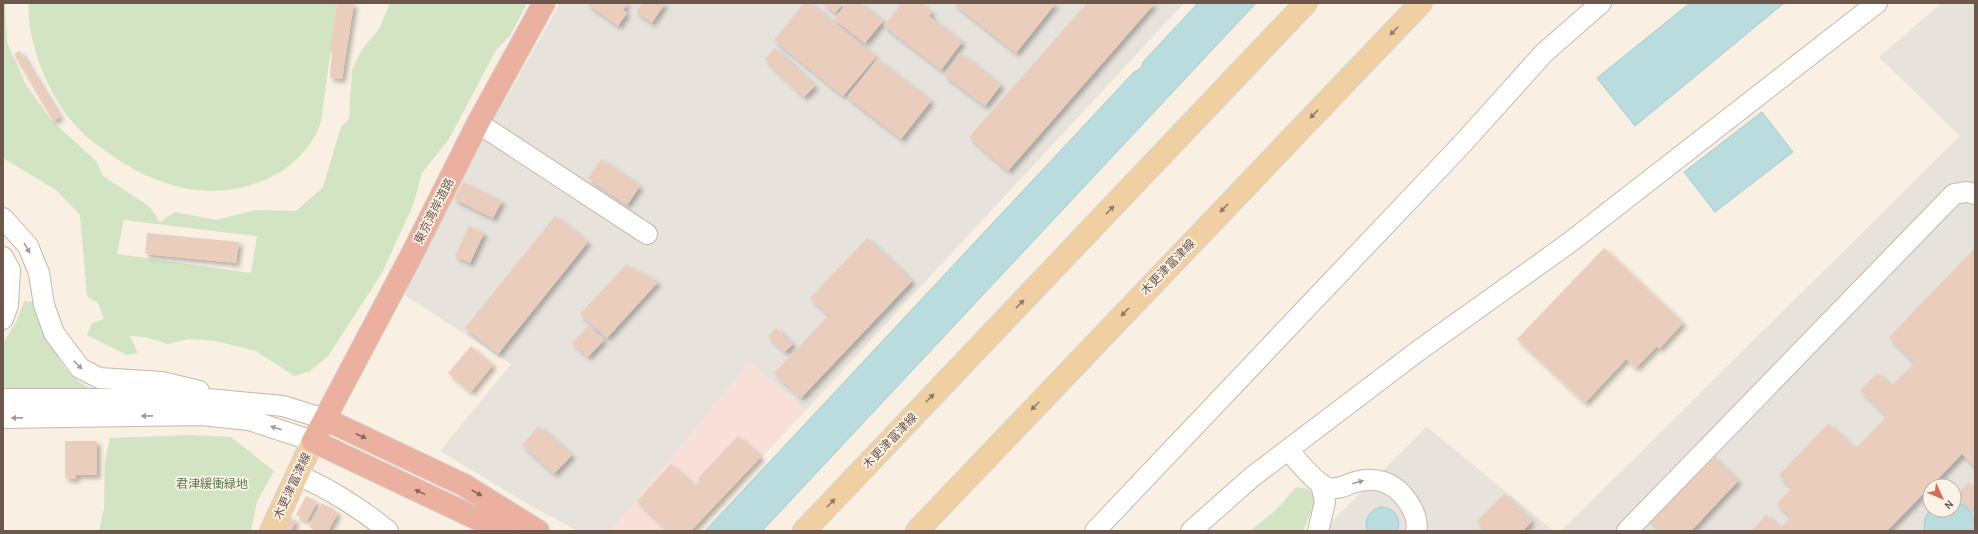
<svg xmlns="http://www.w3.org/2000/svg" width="1978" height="534" viewBox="0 0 1978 534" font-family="'Alegreya Sans','Noto Sans JP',sans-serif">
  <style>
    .commercial { fill: #f8e0d8 }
    .industrial { fill: #e8e2dd; fill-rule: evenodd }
    .green { fill: #d2e4c4; fill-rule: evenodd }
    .water { fill: #badcdf; stroke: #a2cbd0 }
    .building { fill: #ebcdbe; filter: url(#shadow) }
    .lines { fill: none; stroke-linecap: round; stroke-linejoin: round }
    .minor-casing { stroke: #c8b7ab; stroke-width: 22 }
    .major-casing { stroke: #d6d0cd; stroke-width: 24 }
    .highway-casing { stroke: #d6d0cd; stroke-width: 24 }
    .minor { stroke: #fff; stroke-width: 20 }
    .major { stroke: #f0cfa3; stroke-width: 22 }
    .highway { stroke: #ecb0a1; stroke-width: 22 }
    .oneway { fill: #947a66 }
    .oneway2 { fill: #a79a94 }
    .oneway3 { fill: #86685d }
    .labels { text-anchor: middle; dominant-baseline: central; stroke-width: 3.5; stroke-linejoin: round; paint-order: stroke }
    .street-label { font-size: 12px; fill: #6d564c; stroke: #fcf3e8 }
    .park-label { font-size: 12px; fill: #597849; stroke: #fcf3e8 }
  </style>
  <defs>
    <filter id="shadow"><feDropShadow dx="3.5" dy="3.5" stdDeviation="2" flood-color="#0004"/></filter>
  </defs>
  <rect width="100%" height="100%" fill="#f9efe3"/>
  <path class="commercial" d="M750 360 806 410 693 531H611Z"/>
  <g class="industrial">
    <path d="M560 3H1184L806 410 750 361 611 531H578L533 507 440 451 511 364 403 294 495 118Z"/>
    <path d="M1942 3H1975V531H1561L1960 136 1879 57ZM1930 486H1954V510H1930Z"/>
    <path d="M1427 427 1554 531H1322Z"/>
  </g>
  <g class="green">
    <path d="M3 3H5L7 42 25 83 50 119 96 161 103 176 150 207 160 222 175 212 216 220 256 210 296 211 323 187 341 127 349 119 352 70 361 51 379 29 390 3H527L510 36 496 50 449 139 422 173 413 205 382 273 328 356 310 371 294 376 256 351 215 341 189 339 168 344 146 337 130 336 138 353 127 355 87 335 92 323 104 319 98 303 87 296 80 215 56 190 3 158ZM124 220 257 236 251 273 117 254Z"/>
    <path d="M29 3H337L321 122C312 147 293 167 269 178 213 204 158 188 110 154 99 146 86 138 77 127 59 108 45 81 37 56 32 39 27 22 29 3Z"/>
    <path d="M24 301 37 302C49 335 56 373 92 389L3 392V344L17 320Z"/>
    <path d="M193 435 231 437 274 471 257 501 251 531H99L104 508 105 461 110 438Z"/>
    <path d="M1296 487 1308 489 1315 497 1313 508 1303 531H1250L1277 509Z"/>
  </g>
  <g class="water">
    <path d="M1198 3H1256L762 531H705L1133 73 1141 68 1143 62Z"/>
    <path d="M1690 3H1784L1635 126 1597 78Z"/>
    <path d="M1762 112 1793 152 1715 212 1684 172Z"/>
    <path d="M1954 501C1969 505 1975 516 1975 531H1924L1925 518 1930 510H1954Z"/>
    <path d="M1380 507C1393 507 1403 518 1397 531H1368C1363 520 1369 511 1380 507Z"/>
  </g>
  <g class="building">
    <path d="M337 3H354L342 79 330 78 332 53 330 51Z"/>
    <path d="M586 3H628L623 10 627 13 618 26Z"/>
    <path d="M642 3H665L652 23 636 12Z"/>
    <path d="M804 3H810L876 57 843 96 774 40Z"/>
    <path d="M822 3H843L835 13Z"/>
    <path d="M847 3H860L883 21 865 43 834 19Z"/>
    <path d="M902 3H920L932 12 929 16 962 42 941 70 884 26Z"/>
    <path d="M953 3H1056L1016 53Z"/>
    <path d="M1087 3H1155L1008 171 969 137Z"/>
    <path d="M775 48 815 86 804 97 765 59Z"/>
    <path d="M20 51 60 117 53 121 14 54Z"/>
    <path d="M960 53 1001 85 985 106 944 75Z"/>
    <path d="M877 59 931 101 901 139 847 97Z"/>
    <path d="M601 159 640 186 627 205 588 178Z"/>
    <path d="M463 182 502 201 493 218 454 199Z"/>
    <path d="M555 216 588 242 498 354 465 328Z"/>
    <path d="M469 226 484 233 470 263 455 256Z"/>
    <path d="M147 233 239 242 236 263 145 254Z"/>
    <path d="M867 238 912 281 801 398 774 373 829 315 810 298Z"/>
    <path d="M1604 248 1683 323 1659 349 1657 346 1636 368 1626 359 1585 403 1517 339Z"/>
    <path d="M1975 248V467L1962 454 1887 531H1751L1766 515 1780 528 1791 517 1777 504 1792 488 1779 475 1828 424 1855 449 1887 416 1860 390 1877 373 1891 386 1915 363 1889 337Z"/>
    <path d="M626 265 658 282 607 338 580 314Z"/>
    <path d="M588 326 604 340 588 357 572 343Z"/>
    <path d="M776 328 793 344 785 352 768 336Z"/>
    <path d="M471 346 493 365 471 392 448 373Z"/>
    <path d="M539 426 572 455 554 474 522 445Z"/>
    <path d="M738 436 761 457 691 531H669L637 501 671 464 694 486 700 480 698 478Z"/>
    <path d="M65 441H97V475H76V479L65 478Z"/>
    <path d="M1708 452 1738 481 1691 531H1661L1646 517Z"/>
    <path d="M1969 482 1975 488V511L1957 494Z"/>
    <path d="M1504 494 1532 521 1523 531H1487L1477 521Z"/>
    <path d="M306 496 317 502 307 521 296 515Z"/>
    <path d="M322 503 338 513 328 531H316L309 527Z"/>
    <path d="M287 516 296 521 291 531 281 529Z"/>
  </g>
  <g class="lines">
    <defs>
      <g id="minor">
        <path d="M478 123 647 234"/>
        <path d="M3 218 28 246 39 273 44 305 54 333 80 368 99 378 162 382 199 391"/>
        <path d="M3 257 10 270 8 305 3 319"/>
        <path d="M3 399H208L283 406 325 419"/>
        <path d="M3 418 201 415 249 420 313 441"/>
        <path d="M1288 450C1298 461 1314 482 1328 488 1336 490 1345 486 1352 483 1375 475 1395 482 1408 502 1413 509 1419 522 1416 531"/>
        <path d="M297 475C327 487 363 510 388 531"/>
        <path d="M1095 531 1464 142 1544 53 1601 3"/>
        <path d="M1191 531 1252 477 1418 351 1569 243 1877 3"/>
        <path d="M1318 531 1325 502 1321 484"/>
        <path d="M1627 531 1954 194 1966 192 1975 194"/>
      </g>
      <g id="major">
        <path d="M271 531 313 441"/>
        <path d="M804 531 1306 3"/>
        <path d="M917 531 1421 3"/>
      </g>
      <g id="highway">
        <path d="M325 419 464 485 538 531"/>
        <path d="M503 531 313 441 410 258 478 123 544 3"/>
      </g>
    </defs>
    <use href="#minor" class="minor-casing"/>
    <use href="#major" class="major-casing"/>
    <use href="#highway" class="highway-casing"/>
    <use href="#minor" class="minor"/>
    <use href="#major" class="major"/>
    <use href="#highway" class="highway"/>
  </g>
  <defs><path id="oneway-solid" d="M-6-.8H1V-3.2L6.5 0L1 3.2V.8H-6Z"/></defs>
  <g class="oneway">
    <use href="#oneway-solid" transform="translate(1394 31) rotate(135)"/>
    <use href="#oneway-solid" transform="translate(1314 114) rotate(134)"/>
    <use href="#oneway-solid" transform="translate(1224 208) rotate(134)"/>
    <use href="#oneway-solid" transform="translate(1110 210) rotate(-46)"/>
    <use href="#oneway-solid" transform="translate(1020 304) rotate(-46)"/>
    <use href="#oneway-solid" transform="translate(1125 312) rotate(134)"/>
    <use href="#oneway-solid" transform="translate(930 398) rotate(-46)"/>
    <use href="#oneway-solid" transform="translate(1035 406) rotate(134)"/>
    <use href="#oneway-solid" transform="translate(831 503) rotate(-46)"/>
  </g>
  <g class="oneway2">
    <use href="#oneway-solid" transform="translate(27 248) rotate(60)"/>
    <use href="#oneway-solid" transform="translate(78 365) rotate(45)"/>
    <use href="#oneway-solid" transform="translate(147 416) rotate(179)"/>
    <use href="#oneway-solid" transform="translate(17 418) rotate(179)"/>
    <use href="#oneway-solid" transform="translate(276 428) rotate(-162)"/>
    <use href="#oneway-solid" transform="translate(1358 482) rotate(-16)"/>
  </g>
  <g class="oneway3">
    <use href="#oneway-solid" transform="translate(361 436) rotate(25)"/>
    <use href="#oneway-solid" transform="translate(420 492) rotate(-154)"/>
    <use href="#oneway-solid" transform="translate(477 493) rotate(30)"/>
  </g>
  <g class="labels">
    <g class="street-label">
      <text transform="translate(434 211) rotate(-63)">東京湾岸道路</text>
      <text transform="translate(1168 267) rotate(-46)">木更津富津線</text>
      <text transform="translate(890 441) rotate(-46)">木更津富津線</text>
      <text transform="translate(292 486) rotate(-65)">木更津富津線</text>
    </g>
    <g class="park-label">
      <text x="212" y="484">君津緩衝緑地</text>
    </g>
  </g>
  <rect width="1978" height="534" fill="none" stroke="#6d564c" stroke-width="8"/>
  <g transform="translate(1942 498) rotate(134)"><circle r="19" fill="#fcf3e8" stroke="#c3b4aa"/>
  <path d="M0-3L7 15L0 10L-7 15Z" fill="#d46c56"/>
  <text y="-6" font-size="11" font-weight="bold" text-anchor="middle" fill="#6d564c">N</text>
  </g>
</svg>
